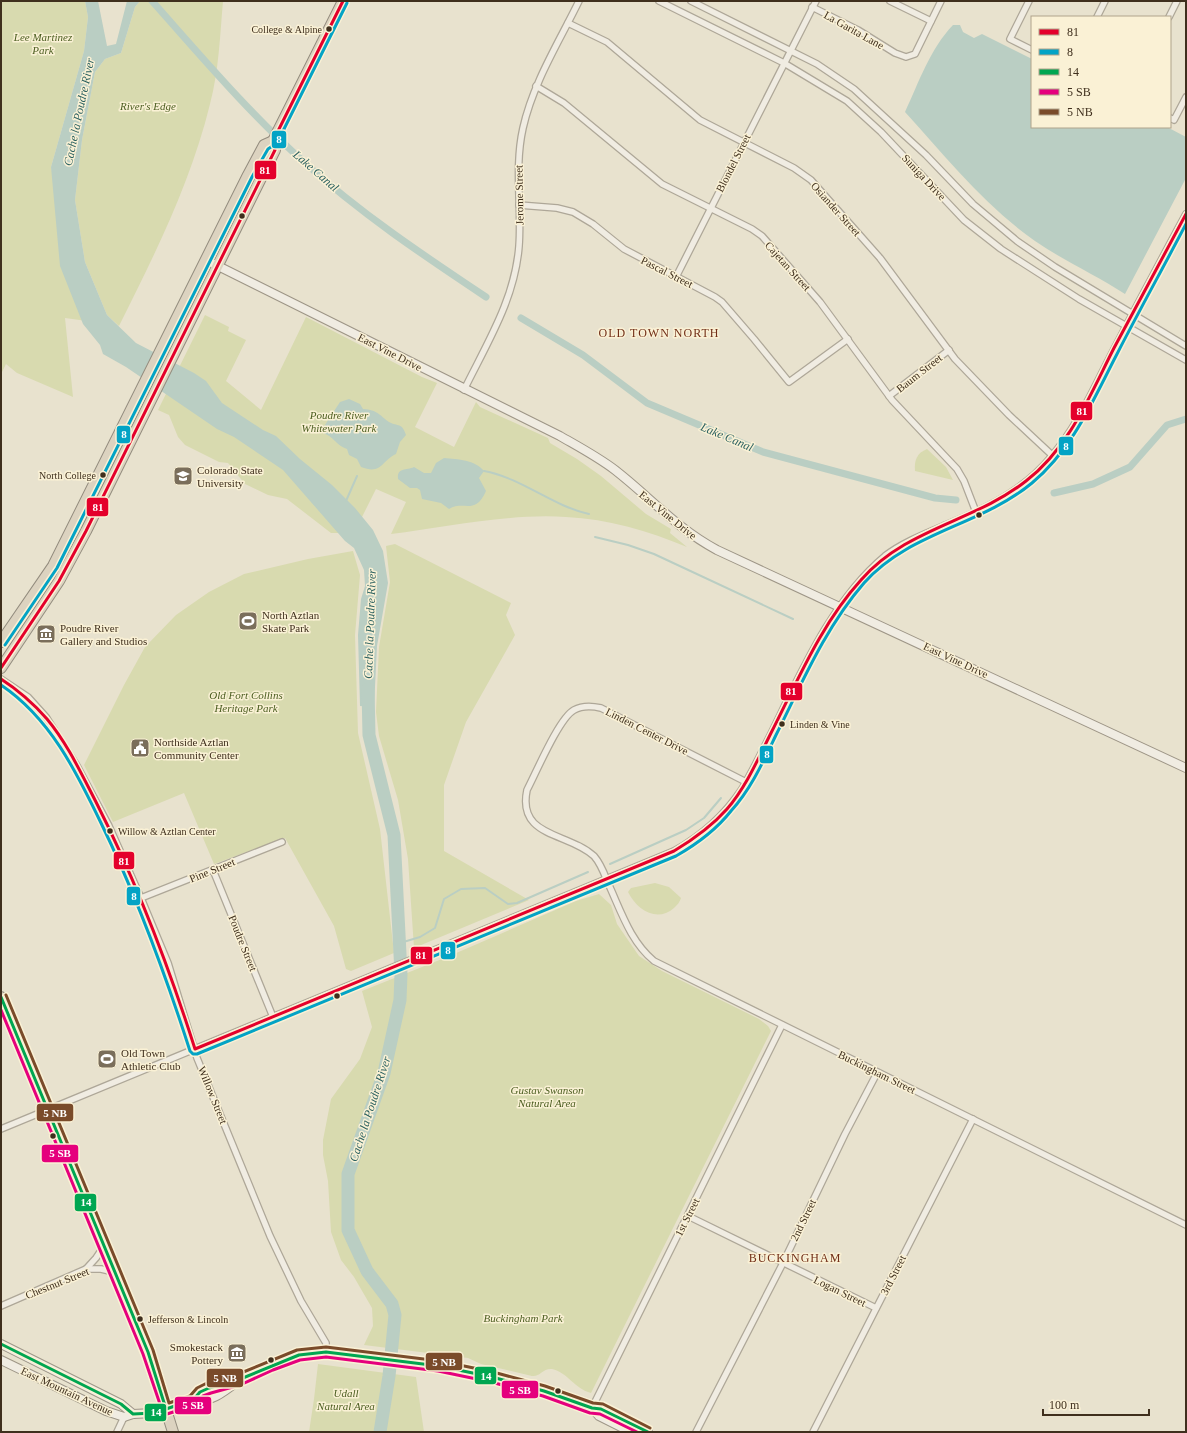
<svg xmlns="http://www.w3.org/2000/svg" width="1187" height="1433" viewBox="0 0 1187 1433" font-family="Georgia,serif">
  <style>
    .green { fill: #d8daaf }
    .water { fill: #bacec3 }
    .lines { fill: none; stroke-linecap: round; stroke-linejoin: round }
    .stream { stroke: #bacec3; stroke-width: 2 }
    .canal { stroke: #bacec3; stroke-width: 7 }
    .river { stroke: #bacec3; stroke-width: 13 }
    .street-casing { stroke: #aea798; stroke-width: 8 }
    .secondary-casing { stroke: #9e9687; stroke-width: 10 }
    .highway-casing { stroke: #938c7e; stroke-width: 12 }
    .street { stroke: #f0ece2; stroke-width: 5.5 }
    .secondary { stroke: #f0ece2; stroke-width: 8 }
    .highway { stroke: #dcd3c0; stroke-width: 10 }
    .bus-1-casing { stroke: #faf1d5; stroke-width: 6 }
    .bus-2-casing { stroke: #faf1d5; stroke-width: 6 }
    .bus-3-casing { stroke: #faf1d5; stroke-width: 6 }
    .bus-4-casing { stroke: #faf1d5; stroke-width: 6 }
    .bus-5-casing { stroke: #faf1d5; stroke-width: 6 }
    .bus-1 { stroke: #e4002b; stroke-width: 3 }
    .bus-2 { stroke: #03a3c5; stroke-width: 3 }
    .bus-3 { stroke: #00a651; stroke-width: 3 }
    .bus-4 { stroke: #e5007d; stroke-width: 3 }
    .bus-5 { stroke: #7a4b2a; stroke-width: 3 }
    .bus-dot { fill: #3f2f1d; stroke: #faf1d5; stroke-width: 1.5 }
    .labels { text-anchor: middle; dominant-baseline: central; stroke-width: 3; stroke-linejoin: round; paint-order: stroke }
    .bus-label { font-size: 10px; fill: #3f2f1d; stroke: #faf1d5; text-anchor: start }
    .street-label { font-size: 11px; fill: #3f2f1d; stroke: #faf1d5 }
    .park-label { font-size: 11px; font-style: italic; fill: #4c5e21; stroke: #faf1d5 }
    .poi-label { font-size: 11px; fill: #3f2f1d; stroke: #faf1d5; text-anchor: start }
    .water-label { font-size: 12px; font-style: italic; fill: #2b6160; stroke: #faf1d5 }
    .neighbourhood-label { font-size: 12px; letter-spacing: 1px; fill: #712e17; stroke: #faf1d5 }
    .line-badge { stroke: #faf1d5; stroke-width: 1.5 }
    .badge-label { font-size: 11px; text-anchor: middle; font-weight: bold; fill: #fff }
  </style>
  <rect width="100%" height="100%" fill="#e8e2ce"/>
  <g class="green">
    <path d="M1 1H85L88 17 84 51 51 167 87 321 65 318 73 397 17 373 6 364 1 374Z"/>
    <path d="M140 1H223C220 35 219 70 210 104 191 182 155 254 119 326L107 315 85 262 75 200 82 140 95 72 105 59 121 53 135 7Z"/>
    <path d="M205 315 229 327 228 331 246 340 226 381 261 410 306 317 422 377 437 383 415 427 454 447 476 402 480 407 548 438 550 443 577 459 601 476 646 514 671 529 670 533 687 547C648 531 609 519 566 517 512 513 446 527 391 534L406 502 376 489 357 527 347 533H331L287 499 268 495 245 484 228 463 219 462 185 445 178 437 169 415 158 410Z"/>
    <path d="M927 449 946 467 953 480 915 471C914 460 917 453 927 449Z"/>
    <path d="M395 544 511 603 506 615 515 635 466 722 444 785V851L529 900 414 948 408 859 398 800 379 736 376 712 379 647 390 582 386 546Z"/>
    <path d="M353 551 360 575 355 635 358 733 380 829 394 953 351 971 346 969 334 926 285 838 214 864 184 793 113 822 84 765 124 685 145 647 176 615 209 592 244 574 308 559Z"/>
    <path d="M655 883 669 887 681 898C680 902 677 905 674 908 657 923 637 910 628 892L631 888Z"/>
    <path d="M599 894 611 905 617 924 639 956 662 971 759 1019 768 1026 771 1031 597 1381 591 1393C575 1389 567 1372 552 1369 543 1368 540 1377 532 1376L481 1364 468 1358 364 1345 373 1326 372 1308 354 1277 341 1260 331 1232 328 1181 323 1155V1140L331 1099 360 1059 372 1027 362 991 447 957 576 901Z"/>
    <path d="M318 1364 416 1377 424 1432H309L314 1399Z"/>
  </g>
  <g class="water">
    <path d="M85 1H98L107 46 116 44 127 1H140L135 7 121 53 105 59 95 72 82 140 75 200 85 262 107 315 136 343 194 373 206 381 222 403 263 430 276 436 300 459 332 485 355 508 373 530 383 551 388 583 377 646 374 707 360 706 358 635 361 599 365 586 364 570 354 548 345 541 283 470 234 437 217 429 126 367 103 354 100 345 83 324 60 266 51 167 84 51 88 17Z"/>
    <path d="M953 25H960L963 32 974 38 982 34 1032 59V127H1167L1186 137V178L1125 294C1096 275 1064 261 1035 241 985 206 946 157 905 112 919 82 930 49 953 25Z"/>
    <path d="M349 399 360 404 363 409C378 410 379 415 389 422 398 427 402 422 406 435L400 442 396 454C381 461 382 475 361 467L357 459 349 455 347 449C337 446 333 436 323 433V428L340 402Z"/>
    <path d="M444 458C458 459 475 460 484 471L479 478 486 491C475 516 464 500 449 509L441 503 422 499 420 490 417 488H410L398 479C397 467 406 471 414 467L424 473H431L436 463Z"/>
  </g>
  <g class="lines">
    <g class="stream">
      <path d="M484 471C522 478 552 506 589 514"/>
      <path d="M346 501 357 476"/>
      <path d="M595 537 628 545 654 554 793 619"/>
      <path d="M610 864 686 830 704 818 721 798"/>
      <path d="M400 943 420 937 435 928 444 899 461 889 485 888 508 904 517 903 588 872"/>
    </g>
    <g class="canal">
      <path d="M152 1C201 56 249 113 304 162 360 213 423 255 486 297"/>
      <path d="M521 318 583 355 647 403 763 452 935 498 956 500"/>
      <path d="M1054 493 1093 484 1130 467 1167 425 1186 419"/>
    </g>
    <path class="river" d="M368 689 369 735 394 835 401 974 400 1000 384 1073 348 1174V1230L367 1271 392 1304 395 1315 389 1376 380 1432"/>
    <defs>
      <g id="street">
        <path d="M659 1 784 63 847 101 881 132 964 220 1001 249 1079 299 1186 360"/>
        <path d="M691 1 817 64 854 89 926 155 973 204 1017 241 1055 267 1186 346"/>
        <path d="M890 1 931 21"/>
        <path d="M1029 1 1010 39 1032 50"/>
        <path d="M812 7 858 30 895 53 906 57 915 54 941 1"/>
        <path d="M1097 17 1105 1"/>
        <path d="M1169 17 1177 1"/>
        <path d="M568 23 607 42 700 120 794 168 811 180 880 258 955 359 1009 415 1053 456"/>
        <path d="M536 86 564 103 662 184 752 229 762 236 820 302 892 400 957 469 964 481 976 512"/>
        <path d="M1170 118 1174 120 1186 97"/>
        <path d="M519 205 557 208 573 212 593 224 624 249 715 297 722 302 754 339 789 382 848 339"/>
        <path d="M676 277 816 1"/>
        <path d="M464 390C487 343 515 299 519 246 522 207 514 168 523 128 533 83 559 42 579 1"/>
        <path d="M889 396 949 350"/>
        <path d="M1 679 28 697 46 717 77 766 109 826 141 898 168 963 197 1058 270 1236 301 1301 326 1343V1352"/>
        <path d="M746 782 601 708C592 706 583 705 574 710 559 718 536 773 527 790 517 838 568 832 594 856 601 864 604 873 608 883 621 911 630 941 654 961L1186 1225"/>
        <path d="M213 870 273 1017"/>
        <path d="M141 898 282 842"/>
        <path d="M1 1129 674 851C703 835 724 816 742 789 786 714 817 613 885 556 903 542 927 533 948 524 987 508 1024 490 1051 457 1077 427 1094 388 1112 353 1136 307 1161 260 1186 214"/>
        <path d="M688 1216 876 1308"/>
        <path d="M86 1269 96 1258 104 1246"/>
        <path d="M1 1306 86 1269H101L114 1272"/>
        <path d="M592 1408 782 1025"/>
        <path d="M117 1432 124 1417"/>
        <path d="M696 1432 783 1263 845 1134 877 1073"/>
        <path d="M813 1432 973 1119"/>
      </g>
      <g id="secondary">
        <path d="M206 260 560 436C579 447 598 457 615 470 651 498 676 528 717 550L1186 768"/>
        <path d="M1 1344 121 1404 133 1414"/>
        <path d="M1 1360 106 1411 124 1417 133 1414 154 1413 193 1400 200 1392 209 1388 238 1380 271 1365 299 1355 326 1352 465 1371 526 1386 592 1408 601 1409 648 1432"/>
        <path d="M193 1400C211 1403 224 1392 238 1381"/>
        <path d="M592 1408 599 1416 631 1432"/>
      </g>
      <g id="highway">
        <path d="M1 642 53 566 248 175 264 145 273 141"/>
        <path d="M1 668 59 581 86 531 275 150 273 141 343 1"/>
        <path d="M1 997 148 1352 173 1432"/>
      </g>
    </defs>
    <use href="#street" class="street-casing"/>
    <use href="#secondary" class="secondary-casing"/>
    <use href="#highway" class="highway-casing"/>
    <use href="#street" class="street"/>
    <use href="#secondary" class="secondary"/>
    <use href="#highway" class="highway"/>
    <defs>
      <g id="bus-1">
        <path d="M1 668 59 581 86 531 275 150 273 141 343 1"/>
        <path d="M1 679C18 690 33 703 47 719 67 743 81 773 96 802 136 881 168 964 195 1049L674 851C694 839 712 826 727 809 746 787 758 759 771 733 798 680 821 624 861 580 906 528 974 522 1026 481 1069 448 1090 395 1114 348 1138 303 1162 259 1186 214"/>
      </g>
      <g id="bus-2">
        <path d="M5 645 57 568 252 177 268 149 277 143 347 3"/>
        <path d="M1 685C50 718 76 771 101 823 137 897 165 973 190 1051L193 1054H197L676 856C697 844 716 830 731 811 751 789 763 762 776 735 802 683 825 628 864 583 909 532 980 526 1032 483 1073 449 1093 400 1117 354 1139 311 1163 268 1186 224"/>
      </g>
      <g id="bus-3">
        <path d="M1 997 148 1352 166 1409"/>
        <path d="M1 1344 121 1404 133 1414 154 1413 193 1400 200 1392 209 1388 238 1380 299 1355 326 1352 439 1366 492 1377 544 1391 592 1408 601 1409 648 1432"/>
      </g>
      <path id="bus-4" d="M1 1010 143 1354 163 1413 167 1414 195 1405 203 1396 211 1393 240 1385 273 1370 300 1360 326 1357 438 1371 491 1382 543 1396 590 1413 600 1414 637 1432"/>
      <path id="bus-5" d="M6 995 153 1350 169 1403 190 1396 197 1388 207 1383 236 1375 297 1350 326 1347 440 1361 493 1372 545 1386 593 1403 603 1404 650 1428"/>
    </defs>
    <use href="#bus-1" class="bus-1-casing"/>
    <use href="#bus-2" class="bus-2-casing"/>
    <use href="#bus-3" class="bus-3-casing"/>
    <use href="#bus-4" class="bus-4-casing"/>
    <use href="#bus-5" class="bus-5-casing"/>
    <use href="#bus-1" class="bus-1"/>
    <use href="#bus-2" class="bus-2"/>
    <use href="#bus-3" class="bus-3"/>
    <use href="#bus-4" class="bus-4"/>
    <use href="#bus-5" class="bus-5"/>
  </g>
  <defs>
    <symbol id="university-square" viewBox="-11 -11 22 22"><rect x="-9" y="-9" width="18" height="18" rx="4" fill="#7a6e5b" stroke="#faf1d5"/><path d="M0-5L7-2L0 1L-7-2ZM-4 1L0 2.5L4 1V4Q0 6-4 4Z" fill="#fff"/></symbol>
    <symbol id="stadium-square" viewBox="-11 -11 22 22"><rect x="-9" y="-9" width="18" height="18" rx="4" fill="#7a6e5b" stroke="#faf1d5"/><path d="M0-5a6.5 5 0 1 0 0 10a6.5 5 0 1 0 0-10ZM-3.5-1.8h7v3.6h-7Z" fill="#fff"/></symbol>
    <symbol id="museum-square" viewBox="-11 -11 22 22"><rect x="-9" y="-9" width="18" height="18" rx="4" fill="#7a6e5b" stroke="#faf1d5"/><path d="M0-6L6-3V-2H-6V-3ZM-5-1h2V3h-2ZM-1-1h2V3h-2ZM3-1h2V3H3ZM-6 4H6V6H-6Z" fill="#fff"/></symbol>
    <symbol id="civic-square" viewBox="-11 -11 22 22"><rect x="-9" y="-9" width="18" height="18" rx="4" fill="#7a6e5b" stroke="#faf1d5"/><path d="M-.6-6.5H3V-4.5H.6V-3L4-1V1h2V6H-6V1h2V-1L-.6-3ZM-1.2 2.5V6h2.4V2.5Z" fill="#fff"/></symbol>
  </defs>
  <g fill-rule="evenodd">
    <use href="#university-square" x="172" y="465" width="22" height="22"/>
    <use href="#stadium-square" x="237" y="610" width="22" height="22"/>
    <use href="#museum-square" x="35" y="623" width="22" height="22"/>
    <use href="#civic-square" x="129" y="737" width="22" height="22"/>
    <use href="#stadium-square" x="96" y="1048" width="22" height="22"/>
    <use href="#museum-square" x="226" y="1342" width="22" height="22"/>
  </g>
  <g class="bus-dot">
    <circle cx="329" cy="29" r="3.5"/>
    <circle cx="242" cy="216" r="3.5"/>
    <circle cx="103" cy="475" r="3.5"/>
    <circle cx="979" cy="515" r="3.5"/>
    <circle cx="782" cy="724" r="3.5"/>
    <circle cx="110" cy="831" r="3.5"/>
    <circle cx="337" cy="996" r="3.5"/>
    <circle cx="53" cy="1136" r="3.5"/>
    <circle cx="140" cy="1319" r="3.5"/>
    <circle cx="271" cy="1360" r="3.5"/>
    <circle cx="558" cy="1391" r="3.5"/>
  </g>
  <g class="labels">
    <g class="bus-label">
      <text x="322" y="29" text-anchor="end">College &amp; Alpine</text>
      <text x="96" y="475" text-anchor="end">North College</text>
      <text x="790" y="724">Linden &amp; Vine</text>
      <text x="118" y="831">Willow &amp; Aztlan Center</text>
      <text x="148" y="1319">Jefferson &amp; Lincoln</text>
    </g>
    <g class="street-label">
      <text transform="translate(854 30) rotate(29)">La Garita Lane</text>
      <text transform="translate(733 163) rotate(-63)">Blondel Street</text>
      <text transform="translate(924 177) rotate(47)">Suniga Drive</text>
      <text transform="translate(519 195) rotate(-91)">Jerome Street</text>
      <text transform="translate(836 209) rotate(48)">Osiander Street</text>
      <text transform="translate(788 266) rotate(48)">Cajetan Street</text>
      <text transform="translate(667 272) rotate(27)">Pascal Street</text>
      <text transform="translate(390 352) rotate(27)">East Vine Drive</text>
      <text transform="translate(919 373) rotate(-38)">Baum Street</text>
      <text transform="translate(668 515) rotate(39)">East Vine Drive</text>
      <text transform="translate(956 660) rotate(25)">East Vine Drive</text>
      <text transform="translate(647 731) rotate(27)">Linden Center Drive</text>
      <text transform="translate(212 870) rotate(-22)">Pine Street</text>
      <text transform="translate(243 943) rotate(68)">Poudre Street</text>
      <text transform="translate(877 1072) rotate(26)">Buckingham Street</text>
      <text transform="translate(213 1095) rotate(68)">Willow Street</text>
      <text transform="translate(687 1217) rotate(-63)">1st Street</text>
      <text transform="translate(803 1220) rotate(-64)">2nd Street</text>
      <text transform="translate(893 1275) rotate(-63)">3rd Street</text>
      <text transform="translate(57 1283) rotate(-22)">Chestnut Street</text>
      <text transform="translate(840 1291) rotate(26)">Logan Street</text>
      <text transform="translate(67 1391) rotate(25)">East Mountain Avenue</text>
    </g>
    <g class="park-label">
      <text x="43" y="37">Lee Martinez<tspan x="43" dy="13">Park</tspan></text>
      <text x="148" y="106">River's Edge</text>
      <text x="339" y="415">Poudre River<tspan x="339" dy="13">Whitewater Park</tspan></text>
      <text x="246" y="695">Old Fort Collins<tspan x="246" dy="13">Heritage Park</tspan></text>
      <text x="547" y="1090">Gustav Swanson<tspan x="547" dy="13">Natural Area</tspan></text>
      <text x="523" y="1318">Buckingham Park</text>
      <text x="346" y="1393">Udall<tspan x="346" dy="13">Natural Area</tspan></text>
    </g>
    <g class="poi-label">
      <text x="197" y="470">Colorado State<tspan x="197" dy="13">University</tspan></text>
      <text x="262" y="615">North Aztlan<tspan x="262" dy="13">Skate Park</tspan></text>
      <text x="60" y="628">Poudre River<tspan x="60" dy="13">Gallery and Studios</tspan></text>
      <text x="154" y="742">Northside Aztlan<tspan x="154" dy="13">Community Center</tspan></text>
      <text x="121" y="1053">Old Town<tspan x="121" dy="13">Athletic Club</tspan></text>
      <text x="223" y="1347" text-anchor="end">Smokestack<tspan x="223" dy="13">Pottery</tspan></text>
    </g>
    <g class="water-label">
      <text transform="translate(79 112) rotate(-78)">Cache la Poudre River</text>
      <text transform="translate(316 171) rotate(41)">Lake Canal</text>
      <text transform="translate(727 437) rotate(23)">Lake Canal</text>
      <text transform="translate(370 624) rotate(-88)">Cache la Poudre River</text>
      <text transform="translate(370 1109) rotate(-72)">Cache la Poudre River</text>
    </g>
    <g class="neighbourhood-label">
      <text x="659" y="333">OLD TOWN NORTH</text>
      <text x="795" y="1258">BUCKINGHAM</text>
    </g>
  </g>
  <g class="line-badge">
    <rect x="271" y="130" width="16" height="19" rx="4" fill="#03a3c5"/>
    <rect x="254" y="160" width="23" height="20" rx="4" fill="#e4002b"/>
    <rect x="1070" y="401" width="23" height="20" rx="4" fill="#e4002b"/>
    <rect x="116" y="425" width="15" height="19" rx="4" fill="#03a3c5"/>
    <rect x="1058" y="436" width="16" height="20" rx="4" fill="#03a3c5"/>
    <rect x="86" y="497" width="23" height="20" rx="4" fill="#e4002b"/>
    <rect x="780" y="682" width="23" height="19" rx="4" fill="#e4002b"/>
    <rect x="759" y="745" width="15" height="19" rx="4" fill="#03a3c5"/>
    <rect x="113" y="851" width="22" height="19" rx="4" fill="#e4002b"/>
    <rect x="126" y="886" width="15" height="20" rx="4" fill="#03a3c5"/>
    <rect x="440" y="941" width="16" height="19" rx="4" fill="#03a3c5"/>
    <rect x="410" y="946" width="23" height="19" rx="4" fill="#e4002b"/>
    <rect x="36" y="1103" width="38" height="19" rx="4" fill="#7a4b2a"/>
    <rect x="41" y="1144" width="38" height="19" rx="4" fill="#e5007d"/>
    <rect x="74" y="1193" width="23" height="19" rx="4" fill="#00a651"/>
    <rect x="425" y="1352" width="38" height="19" rx="4" fill="#7a4b2a"/>
    <rect x="474" y="1366" width="23" height="19" rx="4" fill="#00a651"/>
    <rect x="206" y="1368" width="38" height="20" rx="4" fill="#7a4b2a"/>
    <rect x="501" y="1380" width="38" height="19" rx="4" fill="#e5007d"/>
    <rect x="174" y="1396" width="38" height="19" rx="4" fill="#e5007d"/>
    <rect x="144" y="1403" width="23" height="19" rx="4" fill="#00a651"/>
  </g>
  <g class="badge-label">
    <text x="279" y="143">8</text>
    <text x="265" y="174">81</text>
    <text x="1082" y="415">81</text>
    <text x="124" y="438">8</text>
    <text x="1066" y="450">8</text>
    <text x="98" y="511">81</text>
    <text x="791" y="695">81</text>
    <text x="767" y="758">8</text>
    <text x="124" y="865">81</text>
    <text x="134" y="900">8</text>
    <text x="448" y="954">8</text>
    <text x="421" y="959">81</text>
    <text x="55" y="1117">5 NB</text>
    <text x="60" y="1157">5 SB</text>
    <text x="86" y="1206">14</text>
    <text x="444" y="1366">5 NB</text>
    <text x="486" y="1380">14</text>
    <text x="225" y="1382">5 NB</text>
    <text x="520" y="1394">5 SB</text>
    <text x="193" y="1409">5 SB</text>
    <text x="156" y="1416">14</text>
  </g>
  <rect width="1187" height="1433" fill="none" stroke="#3f2f1d" stroke-width="4"/>
  <rect x="1031" y="16" width="140" height="112" fill="#faf1d5" stroke="#afa38b"/>
  <rect x="1039" y="29" width="20" height="6" fill="#e4002b" stroke="#afa38b"/>
  <text x="1067" y="36" font-size="12" fill="#3f2f1d">81</text>
  <rect x="1039" y="49" width="20" height="6" fill="#03a3c5" stroke="#afa38b"/>
  <text x="1067" y="56" font-size="12" fill="#3f2f1d">8</text>
  <rect x="1039" y="69" width="20" height="6" fill="#00a651" stroke="#afa38b"/>
  <text x="1067" y="76" font-size="12" fill="#3f2f1d">14</text>
  <rect x="1039" y="89" width="20" height="6" fill="#e5007d" stroke="#afa38b"/>
  <text x="1067" y="96" font-size="12" fill="#3f2f1d">5 SB</text>
  <rect x="1039" y="109" width="20" height="6" fill="#7a4b2a" stroke="#afa38b"/>
  <text x="1067" y="116" font-size="12" fill="#3f2f1d">5 NB</text>
  <path d="M1043 1409v6h106v-6" fill="none" stroke="#3f2f1d" stroke-width="2"/>
  <text x="1049" y="1409" font-size="12" fill="#3f2f1d" stroke="#faf1d5" stroke-width="3" paint-order="stroke">100 m</text>
</svg>
